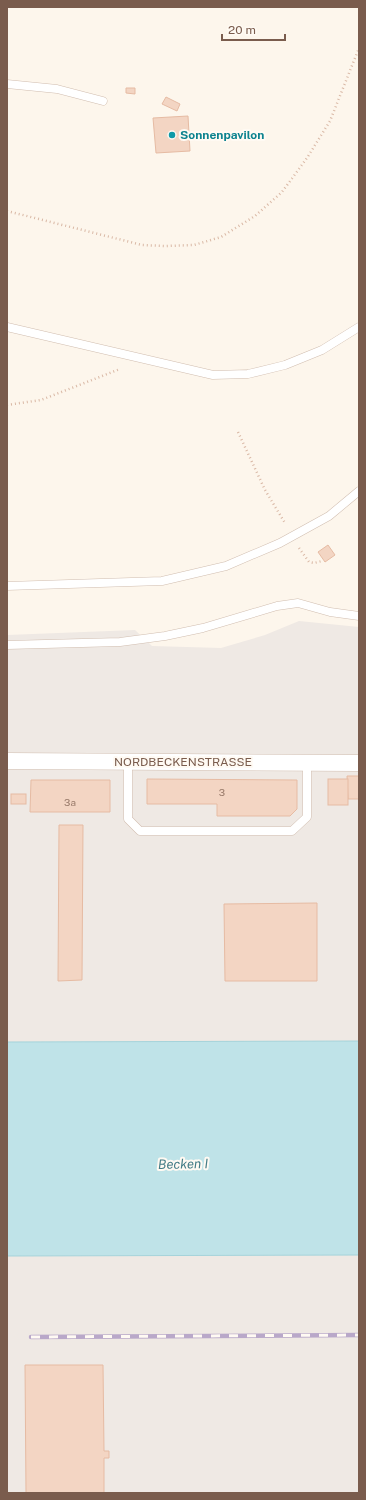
<svg xmlns="http://www.w3.org/2000/svg" width="366" height="1500" viewBox="0 0 366 1500" font-family="'Public Sans',sans-serif">
  <style>
    .industrial { fill: #efe9e4 }
    .water { fill: #bfe3e8; stroke: #a5d3da }
    .building { fill: #f3d5c3; stroke: #e6bba3 }
    .lines { fill: none; stroke-linecap: round; stroke-linejoin: round }
    .lane-casing { stroke: #d1beb0; stroke-width: 9 }
    .street-casing { stroke: #d1beb0; stroke-width: 17 }
    .path { stroke: #d9b8a5; stroke-width: 2.5; stroke-dasharray: 1 3; stroke-linecap: butt }
    .lane { stroke: #fff; stroke-width: 8 }
    .street { stroke: #fff; stroke-width: 16 }
    .rail-casing { stroke: #b9a8c9; stroke-width: 4.5 }
    .rail { stroke: #fffaf3; stroke-width: 3; stroke-dasharray: 9; stroke-linecap: butt }
    .culture-dot { fill: #0f9aa8; stroke: #fffaf3; stroke-width: 1.5 }
    .labels { text-anchor: middle; dominant-baseline: central; stroke-width: 4; stroke-linejoin: round; paint-order: stroke }
    .number-label { font-size: 10px; fill: #987a6a }
    .culture-label { font-size: 12px; font-weight: bold; fill: #0d838f; stroke: #fffaf3; text-anchor: start }
    .street-label { font-size: 12px; fill: #7a5c4d; stroke: #fffaf3 }
    .water-label { font-size: 13px; font-style: italic; fill: #437c86; stroke: #fffaf3 }
  </style>
  <rect width="100%" height="100%" fill="#fdf6ec"/>
  <g class="industrial">
    <path d="M299 621 359 627V1041L7 1042V635L135 630 152 646 221 648 265 635Z"/>
    <path d="M359 1255V1493H7V1256Z"/>
  </g>
  <path class="water" d="M359 1041V1255L7 1256V1042Z"/>
  <g class="building">
    <path d="M126 88H135V94L126 93Z"/>
    <path d="M166 97 180 104 177 111 162 104Z"/>
    <path d="M188 116 190 151 156 153 153 118Z"/>
    <path d="M328 545 335 555 325 562 318 552Z"/>
    <path d="M347 776H359V799H348Z"/>
    <path d="M147 779 297 780V809L290 816H217V804H147Z"/>
    <rect x="328" y="779" width="20" height="26"/>
    <path d="M31 780H110V812H30Z"/>
    <rect x="11" y="794" width="15" height="10"/>
    <path d="M59 825H83L82 980 58 981Z"/>
    <path d="M317 903V981H225L224 904Z"/>
    <path d="M25 1365H103L104 1451H109V1458H104V1493H26Z"/>
  </g>
  <g class="lines">
    <defs>
      <g id="lane">
        <path d="M7 84 57 89 103 101"/>
        <path d="M7 327 213 375 248 374 285 365 322 350 359 327"/>
        <path d="M7 586 162 581 226 566 280 543 329 516 359 491"/>
        <path d="M7 645 120 642 165 636 203 628 277 606 298 603 330 612 359 616"/>
        <path d="M128 761V819L140 831H292L307 817V763"/>
      </g>
      <path id="street" d="M7 761 359 763"/>
    </defs>
    <use href="#lane" class="lane-casing"/>
    <use href="#street" class="street-casing"/>
    <g class="path">
      <path d="M7 211 142 245 165 246 194 245 221 237 255 216 282 192 307 158 330 121 359 48"/>
      <path d="M7 405 41 400 120 369"/>
      <path d="M238 432 265 490 285 523"/>
      <path d="M299 548 309 562 314 563 322 561"/>
    </g>
    <use href="#lane" class="lane"/>
    <use href="#street" class="street"/>
    <defs>
      <path id="rail" d="M31 1337 359 1335"/>
    </defs>
    <use href="#rail" class="rail-casing"/>
    <use href="#rail" class="rail"/>
  </g>
  <circle class="culture-dot" cx="172" cy="135" r="4"/>
  <g class="labels">
    <g class="number-label">
      <text x="222" y="792">3</text>
      <text x="70" y="802">3a</text>
    </g>
    <g class="culture-label">
      <text x="180" y="135">Sonnenpavilon</text>
    </g>
    <g class="street-label">
      <text x="183" y="762">NORDBECKENSTRASSE</text>
    </g>
    <g class="water-label">
      <text transform="translate(183 1164) rotate(-1)">Becken I</text>
    </g>
  </g>
  <rect width="366" height="1500" fill="none" stroke="#7a5c4d" stroke-width="16"/>
  <path d="M222 34v6h63v-6" fill="none" stroke="#7a5c4d" stroke-width="2"/>
  <text x="228" y="34" font-size="12" fill="#7a5c4d" stroke="#fffaf3" stroke-width="3" paint-order="stroke">20 m</text>
</svg>
